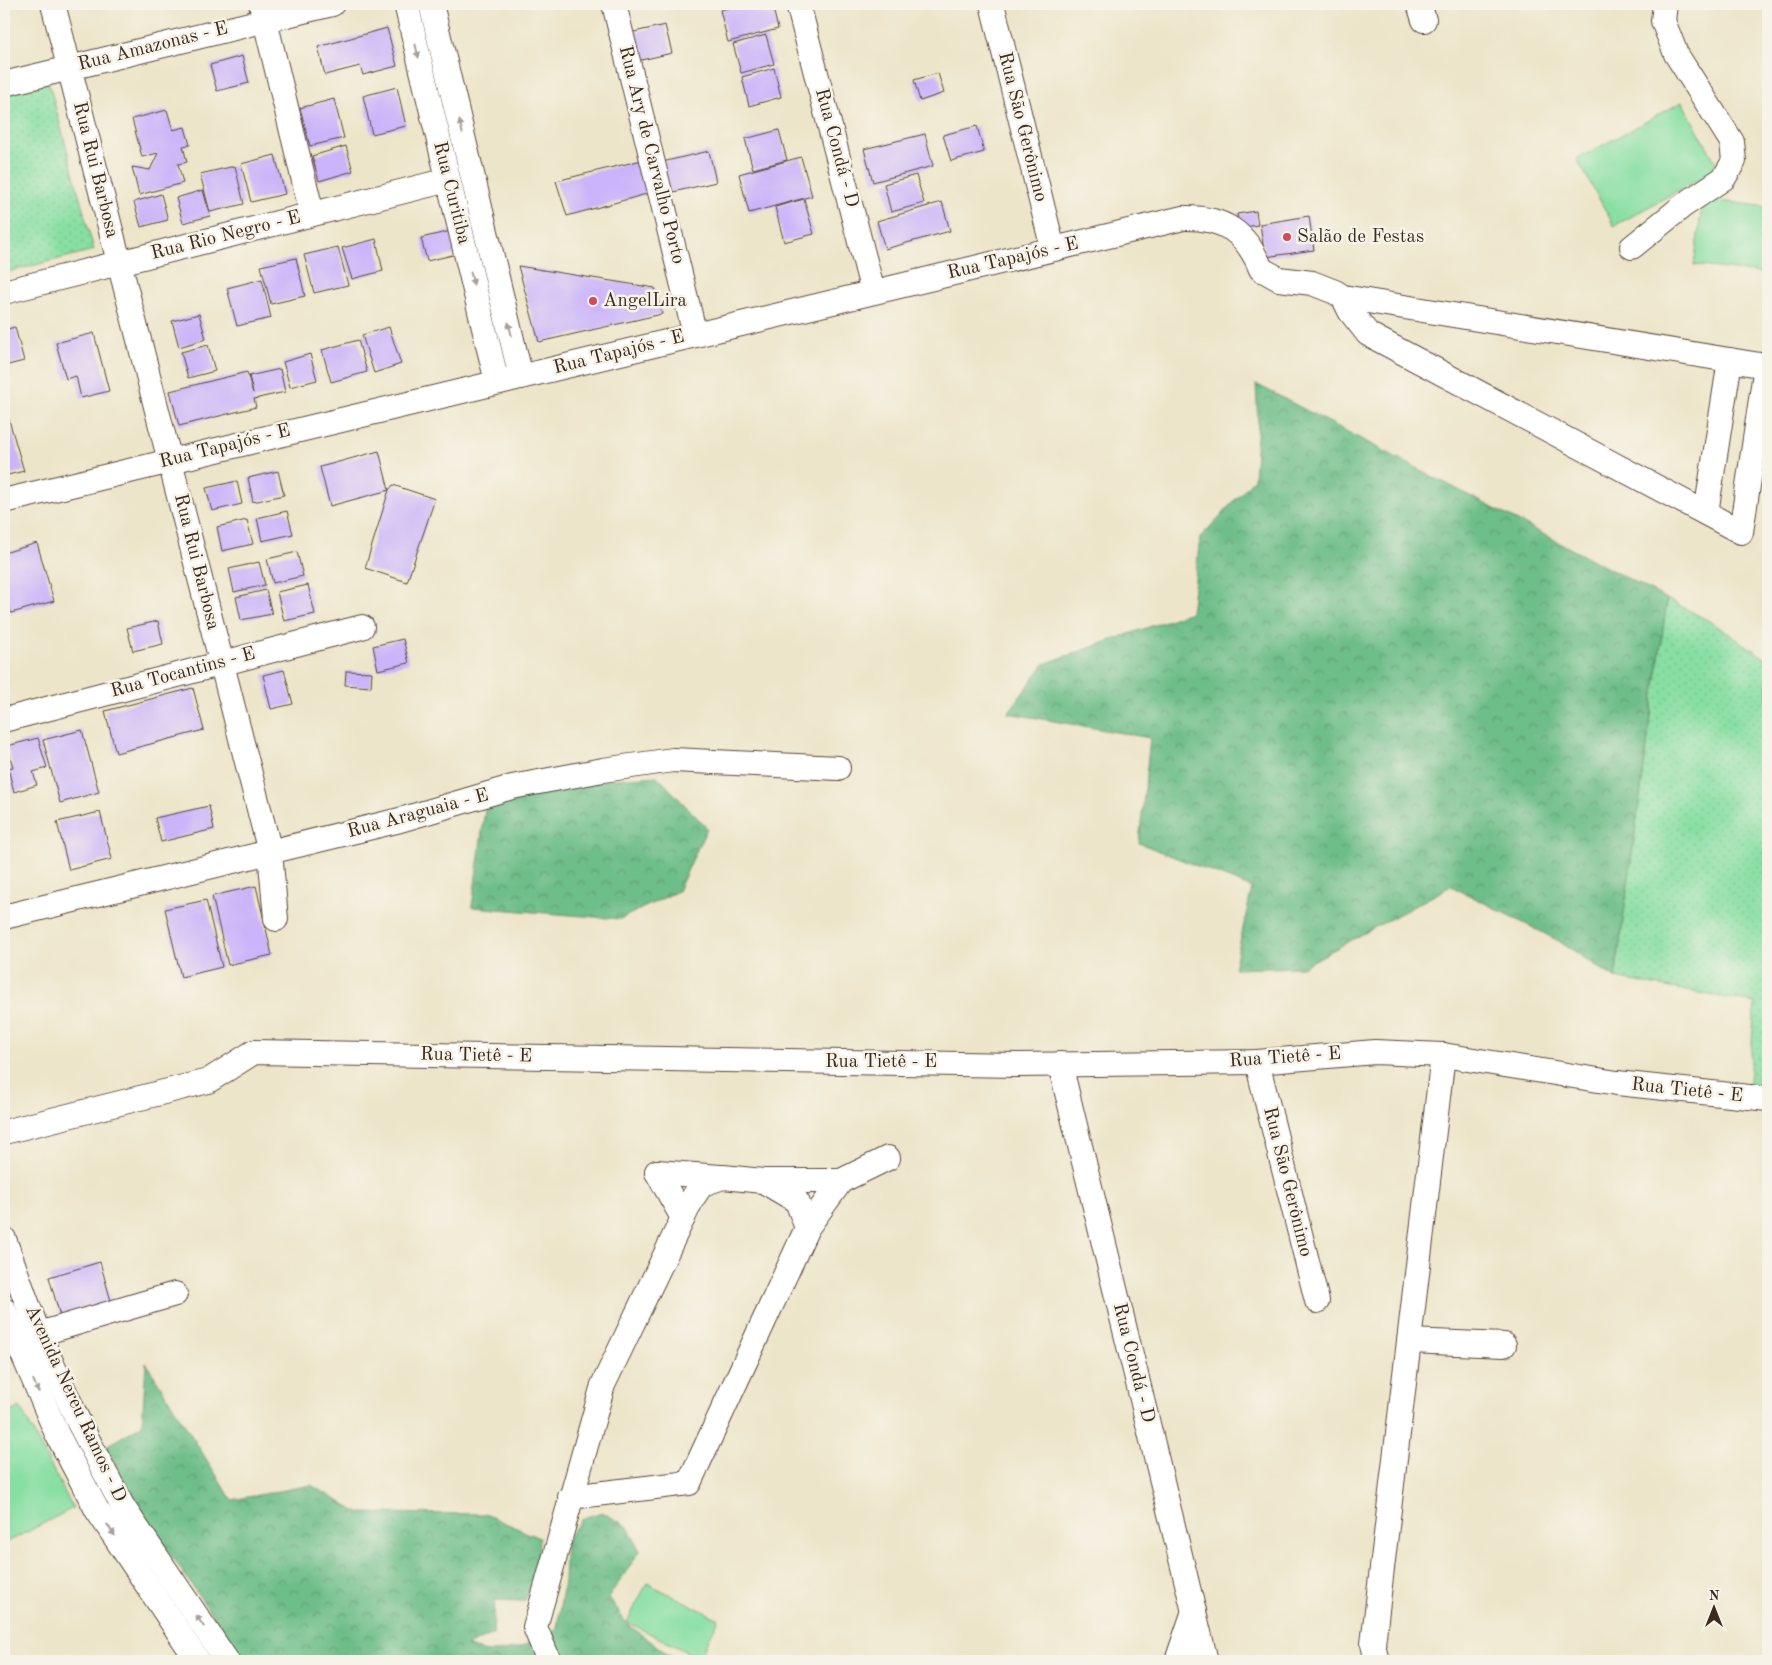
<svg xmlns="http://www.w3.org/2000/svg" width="1772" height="1665" viewBox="0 0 1772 1665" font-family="'Old Standard TT',serif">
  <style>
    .grass { fill: url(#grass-dots); stroke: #628460 }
    .forest { fill: url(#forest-crowns); stroke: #547454 }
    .pitch { fill: #88dfa3; stroke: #628460 }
    .building { fill: #cbb4f9 }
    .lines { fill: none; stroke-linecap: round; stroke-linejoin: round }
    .minor-casing { stroke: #564638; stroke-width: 26 }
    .minor { stroke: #fff; stroke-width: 24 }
    .oneway { fill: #a79f9a }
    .poi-dot { fill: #d1495b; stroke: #f7f3e8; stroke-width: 2 }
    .labels { text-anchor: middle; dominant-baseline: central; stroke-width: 5; stroke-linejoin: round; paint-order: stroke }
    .street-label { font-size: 19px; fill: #3b2a1e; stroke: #f7f3e8 }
    .poi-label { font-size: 19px; fill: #3b2a1e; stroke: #f7f3e8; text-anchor: start }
  </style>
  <defs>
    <pattern id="grass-dots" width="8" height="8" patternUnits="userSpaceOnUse" patternTransform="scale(1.25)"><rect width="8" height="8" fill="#88dfa3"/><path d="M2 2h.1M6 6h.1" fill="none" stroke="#76c08c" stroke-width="1.8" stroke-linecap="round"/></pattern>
    <pattern id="forest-crowns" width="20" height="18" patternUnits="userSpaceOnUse" patternTransform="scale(1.25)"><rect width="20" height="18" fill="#6ebe89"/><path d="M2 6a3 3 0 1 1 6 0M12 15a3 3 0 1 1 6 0" fill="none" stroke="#5c9b6f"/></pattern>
  </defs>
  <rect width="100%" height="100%" fill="#f7f3e8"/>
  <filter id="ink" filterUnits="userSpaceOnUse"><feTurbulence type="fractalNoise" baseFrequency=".02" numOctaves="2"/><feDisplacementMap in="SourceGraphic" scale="10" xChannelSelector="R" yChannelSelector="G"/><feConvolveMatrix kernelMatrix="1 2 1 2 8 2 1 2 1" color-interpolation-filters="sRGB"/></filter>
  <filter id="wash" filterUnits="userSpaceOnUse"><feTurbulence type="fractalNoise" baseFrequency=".0096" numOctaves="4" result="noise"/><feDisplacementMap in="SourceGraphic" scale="20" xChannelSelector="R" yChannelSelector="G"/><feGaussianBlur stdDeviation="1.12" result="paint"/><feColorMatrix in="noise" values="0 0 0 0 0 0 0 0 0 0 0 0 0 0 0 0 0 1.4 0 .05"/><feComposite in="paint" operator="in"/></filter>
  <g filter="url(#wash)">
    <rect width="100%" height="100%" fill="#ede5c9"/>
    <g class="grass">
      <path d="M49 83 94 250 4 273V95Z"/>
      <path d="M1667 599 1711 622 1768 660V1095L1748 1093 1755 1003 1615 978Z"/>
    </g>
    <g class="forest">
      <path d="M1256 384 1667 599 1615 978 1557 940 1451 886 1302 967 1234 969 1252 888 1139 843 1150 738 1008 713 1044 664 1191 612 1200 538 1254 479 1258 423Z"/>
      <path d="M657 776 707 828 678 891 620 919 472 907 486 802 575 782Z"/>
      <path d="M146 1363 232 1500 311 1485 359 1513 485 1514 539 1538 537 1575 524 1601 495 1600 493 1634 467 1646C498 1661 529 1645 557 1628L564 1581 566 1540 583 1518 602 1512 628 1527 640 1551 609 1597 626 1623 677 1661H244L138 1507 106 1446 142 1425Z"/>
      <path d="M705 1652 723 1661H698Z"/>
    </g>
    <g class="pitch">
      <path d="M1682 102 1719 168 1614 226 1577 159Z"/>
      <path d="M1703 199 1768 207V274L1694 265Z"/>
      <path d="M20 1407 73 1508 4 1544V1415Z"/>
      <path d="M647 1583 719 1619 699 1658 627 1622Z"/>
    </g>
    <g id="blocks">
      <g class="building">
        <path d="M745 4H772L778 29 728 42 720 10Z"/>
        <path d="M665 25 672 53 637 61 630 33Z"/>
        <path d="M387 28 397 66 363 75 360 66 325 75 318 47Z"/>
        <path d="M766 35 774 64 741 73 733 44Z"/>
        <path d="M242 56 249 83 217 91 210 65Z"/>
        <path d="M774 68 781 97 749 106 742 77Z"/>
        <path d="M938 73 944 93 920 101 914 80Z"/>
        <path d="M397 87 406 126 372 134 363 96Z"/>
        <path d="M334 99 344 138 310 146 300 108Z"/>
        <path d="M167 110 173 130 185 127 190 145 183 146 187 162 178 164 183 183 139 195 132 167 150 170 158 153 142 157 132 119Z"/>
        <path d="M977 126 984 152 951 161 943 135Z"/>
        <path d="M779 130 787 160 753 169 745 139Z"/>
        <path d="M925 134 933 166 873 182 864 149Z"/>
        <path d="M346 146 353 171 319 181 312 156Z"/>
        <path d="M709 151 716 182 669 193 662 162Z"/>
        <path d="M275 155 285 194 251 202 241 164Z"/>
        <path d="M801 157 812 196 749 213 739 174Z"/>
        <path d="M642 160 650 193 567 216 556 181Z"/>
        <path d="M235 166 244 204 210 212 200 174Z"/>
        <path d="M916 175 924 203 891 212 884 184Z"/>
        <path d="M203 190 210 216 183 223 176 198Z"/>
        <path d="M161 194 168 220 141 227 134 202Z"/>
        <path d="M804 199 814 234 784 242 775 207Z"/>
        <path d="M942 202 950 231 885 249 877 221Z"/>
        <path d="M1256 211 1258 225 1239 228 1237 214Z"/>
        <path d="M1309 216 1314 250 1265 257 1260 224Z"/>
        <path d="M451 231 457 254 427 261 421 238Z"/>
        <path d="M376 239 383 271 352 279 342 248Z"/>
        <path d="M338 247 348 285 314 293 304 255Z"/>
        <path d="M296 258 305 296 271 304 261 266Z"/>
        <path d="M518 266 655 288 662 314 539 342Z"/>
        <path d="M262 279 271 318 237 326 227 288Z"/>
        <path d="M199 314 206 339 179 347 172 321Z"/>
        <path d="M15 327 24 361 4 366V330Z"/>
        <path d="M389 327 401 364 374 373 362 335Z"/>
        <path d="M94 333 109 391 81 398 76 376 66 379 56 343Z"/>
        <path d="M358 340 367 372 331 382 322 350Z"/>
        <path d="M208 345 215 371 188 378 181 352Z"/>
        <path d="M310 354 317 380 290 387 283 362Z"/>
        <path d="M280 369 285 392 254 399 256 407 179 426 170 391 247 372 253 393 249 376Z"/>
        <path d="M4 403 24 471 4 476Z"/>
        <path d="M379 451 389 490 330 506 320 467Z"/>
        <path d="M278 471 284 495 253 502 248 478Z"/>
        <path d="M237 481 242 504 212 511 206 488Z"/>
        <path d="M393 485 435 499 407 582 365 568 389 490Z"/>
        <path d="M287 511 293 534 262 541 257 518Z"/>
        <path d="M247 520 253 544 222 551 217 527Z"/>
        <path d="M37 543 54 601 11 613 4 589V553Z"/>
        <path d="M297 552 303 576 273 583 267 559Z"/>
        <path d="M259 562 265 585 234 592 229 569Z"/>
        <path d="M308 585 315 614 284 621 277 592Z"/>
        <path d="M266 590 272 614 241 620 236 597Z"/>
        <path d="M158 621 163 644 133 651 127 628Z"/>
        <path d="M403 639 409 663 378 670 373 646Z"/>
        <path d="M284 670 293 704 271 709 263 675Z"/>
        <path d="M346 671 372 672 371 687 345 685Z"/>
        <path d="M193 688 204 730 116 753 105 711Z"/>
        <path d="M82 730 99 792 60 803 43 740Z"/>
        <path d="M38 738 47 768 33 772 37 785 14 792 8 768 13 767 7 746Z"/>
        <path d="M209 806 214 829 161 842 155 818Z"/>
        <path d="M100 812 112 859 69 870 57 822Z"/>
        <path d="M256 886 272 955 228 965 212 896Z"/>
        <path d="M206 900 222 967 181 977 165 909Z"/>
        <path d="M100 1262 111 1301 60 1316 49 1277Z"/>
      </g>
    </g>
  </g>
  <g filter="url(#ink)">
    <use href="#blocks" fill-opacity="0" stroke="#564638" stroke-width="1"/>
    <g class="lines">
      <defs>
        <g id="minor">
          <path d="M53 4 270 852 276 919"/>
          <path d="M261 4 312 214"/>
          <path d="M406 4 497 382"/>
          <path d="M431 4 521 377"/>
          <path d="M614 4 695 335"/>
          <path d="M798 4 873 292"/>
          <path d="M992 4 1053 249"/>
          <path d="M1419 4 1424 20"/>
          <path d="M4 84 332 4"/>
          <path d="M1632 247 1684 205 1724 178 1734 161 1732 142 1676 54 1663 21 1665 4"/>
          <path d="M4 292 448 180"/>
          <path d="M4 501 1183 218C1224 217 1246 232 1261 269L1279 279 1312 283 1335 292 1343 297 1350 311 1368 334 1741 532 1766 366 1343 297"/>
          <path d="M1706 513 1730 360"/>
          <path d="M4 720 362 627"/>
          <path d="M4 917 400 820 512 787 603 770 673 760 838 768"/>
          <path d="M1257 1062 1317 1301"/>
          <path d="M1060 1064 1206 1661"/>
          <path d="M4 1132 208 1081 254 1052 1017 1065 1257 1062 1375 1052 1443 1055 1617 1083 1768 1099"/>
          <path d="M657 1172 720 1177"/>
          <path d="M657 1172 683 1218"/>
          <path d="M765 1181H841"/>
          <path d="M4 1239 38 1333 79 1423 123 1507 227 1661"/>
          <path d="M4 1310 57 1434 97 1510 198 1661"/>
          <path d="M22 1339 175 1294"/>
          <path d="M1409 1341 1504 1345"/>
          <path d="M570 1497 689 1483 807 1228 841 1181 888 1158"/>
          <path d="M549 1661 535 1627 603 1385 692 1199 702 1184 723 1177 763 1181 797 1201 807 1228"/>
          <path d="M1177 1661 1194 1611"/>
          <path d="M1377 1661 1373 1644 1443 1055"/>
        </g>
      </defs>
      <use href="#minor" class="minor-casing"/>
      <use href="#minor" class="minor"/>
    </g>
    <defs><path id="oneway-solid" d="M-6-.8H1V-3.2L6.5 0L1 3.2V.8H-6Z" transform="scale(1.25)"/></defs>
    <g class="oneway">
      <use href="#oneway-solid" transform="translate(417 51) rotate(76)"/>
      <use href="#oneway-solid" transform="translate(461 127) rotate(-104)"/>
      <use href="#oneway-solid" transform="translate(472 278) rotate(76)"/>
      <use href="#oneway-solid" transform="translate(510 329) rotate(-104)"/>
      <use href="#oneway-solid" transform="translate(36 1386) rotate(66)"/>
      <use href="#oneway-solid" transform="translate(111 1530) rotate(56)"/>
      <use href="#oneway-solid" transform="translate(200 1621) rotate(-124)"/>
    </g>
  </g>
  <g class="poi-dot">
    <circle cx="1287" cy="237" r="5"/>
    <circle cx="593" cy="301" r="5"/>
  </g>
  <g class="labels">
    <g class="street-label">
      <text transform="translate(153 47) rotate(-14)">Rua Amazonas - E</text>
      <text transform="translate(1022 127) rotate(76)">Rua São Gerônimo</text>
      <text transform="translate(836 148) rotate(75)">Rua Condá - D</text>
      <text transform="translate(651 155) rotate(76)">Rua Ary de Carvalho Porto</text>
      <text transform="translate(95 170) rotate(76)">Rua Rui Barbosa</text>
      <text transform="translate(451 193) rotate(76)">Rua Curitiba</text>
      <text transform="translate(226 236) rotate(-14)">Rua Rio Negro - E</text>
      <text transform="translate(1013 259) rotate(-13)">Rua Tapajós - E</text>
      <text transform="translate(619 353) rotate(-14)">Rua Tapajós - E</text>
      <text transform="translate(225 447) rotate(-14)">Rua Tapajós - E</text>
      <text transform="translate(196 562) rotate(76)">Rua Rui Barbosa</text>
      <text transform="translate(183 673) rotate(-15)">Rua Tocantins - E</text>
      <text transform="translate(418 814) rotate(-15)">Rua Araguaia - E</text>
      <text transform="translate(476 1056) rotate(1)">Rua Tietê - E</text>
      <text transform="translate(1285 1058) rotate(-4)">Rua Tietê - E</text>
      <text x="881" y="1062">Rua Tietê - E</text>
      <text transform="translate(1687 1091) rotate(6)">Rua Tietê - E</text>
      <text transform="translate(1287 1182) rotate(76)">Rua São Gerônimo</text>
      <text transform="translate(1133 1363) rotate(76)">Rua Condá - D</text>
      <text transform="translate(75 1404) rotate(65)">Avenida Nereu Ramos - D</text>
    </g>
    <g class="poi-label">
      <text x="1297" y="237">Salão de Festas</text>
      <text x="603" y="301">AngelLira</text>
    </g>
  </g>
  <rect width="1772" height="1665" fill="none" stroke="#f7f3e8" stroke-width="20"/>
  <g transform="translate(1714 1608)" stroke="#f7f3e8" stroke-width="4" paint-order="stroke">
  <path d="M0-4L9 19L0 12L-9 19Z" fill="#3b2a1e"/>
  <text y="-8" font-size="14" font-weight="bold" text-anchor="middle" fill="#3b2a1e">N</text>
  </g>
</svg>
